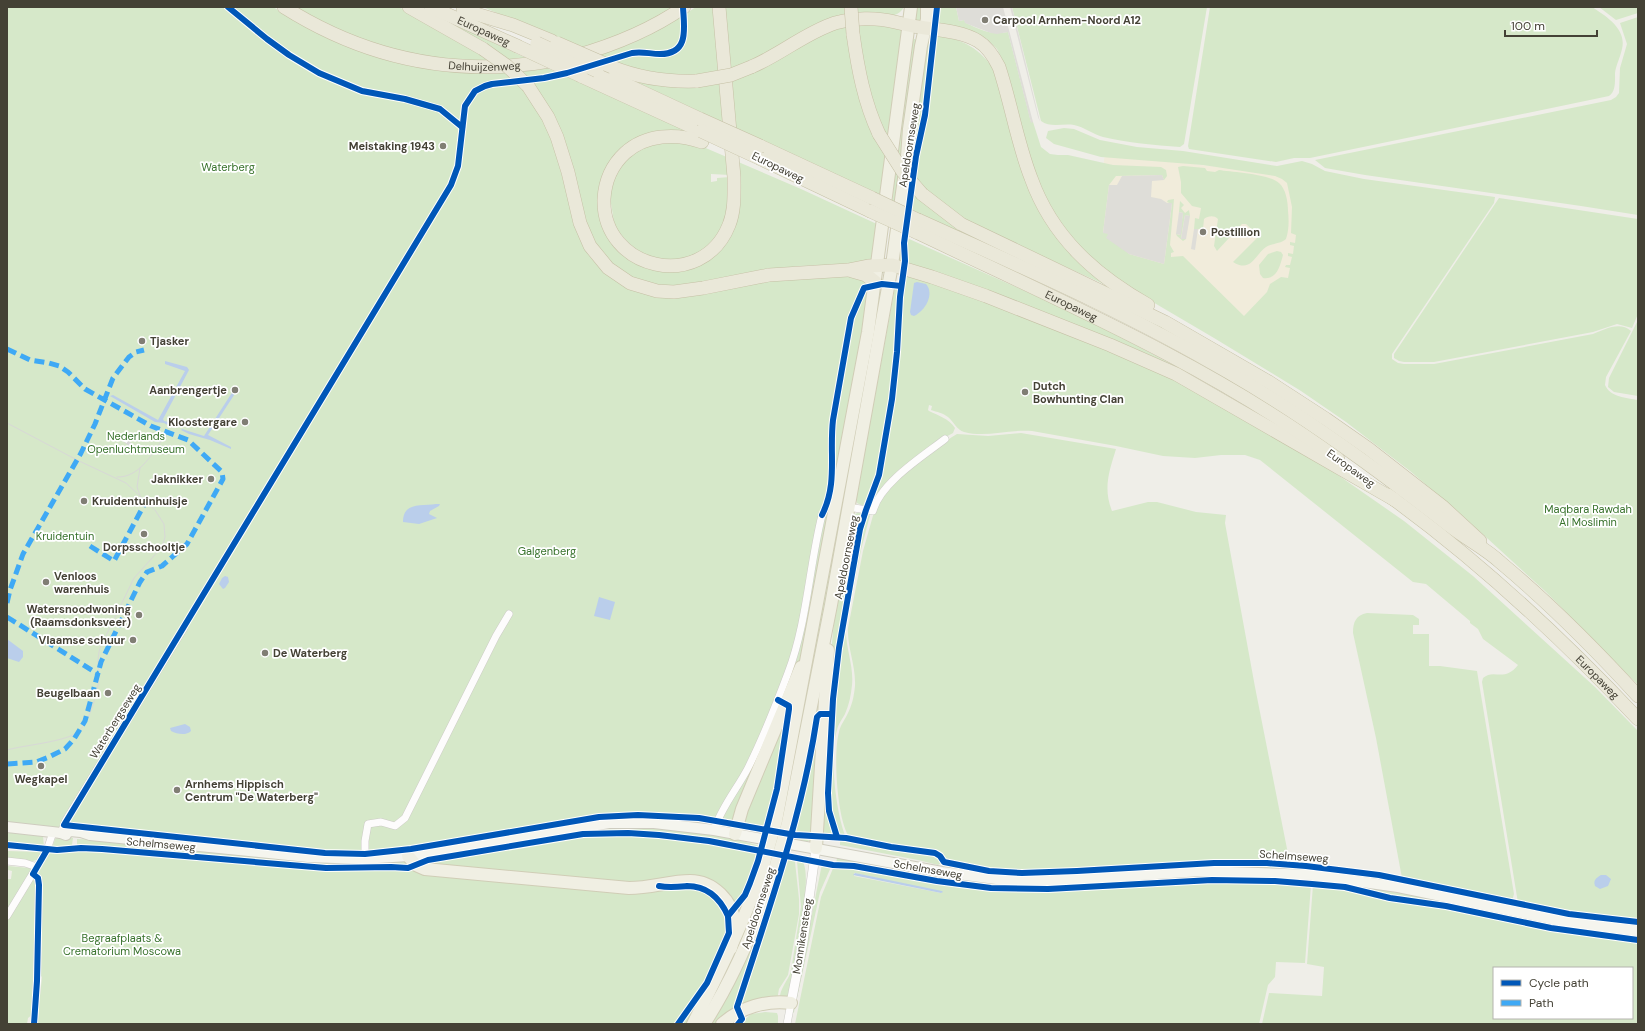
<svg xmlns="http://www.w3.org/2000/svg" width="1645" height="1031" viewBox="0 0 1645 1031" font-family="'DM Sans',sans-serif">
  <style>
    .commercial { fill: #f1ecdb }
    .green { fill: #d6e8c9; fill-rule: evenodd }
    .parking { fill: #deddd8 }
    .water { fill: #baceeb }
    .lines { fill: none; stroke-linecap: round; stroke-linejoin: round }
    .minor-casing { stroke: #cdccc6; stroke-width: 8 }
    .tertiary-casing { stroke: #cdccc6; stroke-width: 10 }
    .secondary-casing { stroke: #ceccbf; stroke-width: 12 }
    .primary-casing { stroke: #d0cdb6; stroke-width: 14 }
    .motorway-casing { stroke: #c5c0a5; stroke-width: 14 }
    .minor { stroke: #fdfcfc; stroke-width: 7 }
    .tertiary { stroke: #fdfcfc; stroke-width: 9 }
    .secondary { stroke: #f5f5ee; stroke-width: 10 }
    .primary { stroke: #f0efe3; stroke-width: 12 }
    .motorway { stroke: #eae8d9; stroke-width: 13 }
    .tram { stroke: #d8d8d7; stroke-width: 1 }
    .rail-casing { stroke: #d8d8d7; stroke-width: 3.5 }
    .rail { stroke: #fff; stroke-width: 2; stroke-dasharray: 6; stroke-linecap: butt }
    .primary-bridge-casing { stroke: #d0cdb6; stroke-width: 14; stroke-linecap: butt }
    .motorway-bridge-casing { stroke: #c5c0a5; stroke-width: 14; stroke-linecap: butt }
    .primary-bridge { stroke: #f0efe3; stroke-width: 12 }
    .motorway-bridge { stroke: #eae8d9; stroke-width: 13 }
    .quiet { stroke: #3fa9f5; stroke-width: 5; stroke-dasharray: 10 5; stroke-linecap: butt }
    .cycleway-casing { stroke: #fff; stroke-width: 8 }
    .cycleway { stroke: #0057b8; stroke-width: 6 }
    .poi-dot { fill: #807e74; stroke: #fff; stroke-width: 1.5 }
    .labels { text-anchor: middle; dominant-baseline: central; stroke-width: 3.5; stroke-linejoin: round; paint-order: stroke }
    .poi-label { font-size: 11px; font-weight: bold; fill: #444135; stroke: #fff; text-anchor: start }
    .street-label { font-size: 11px; fill: #444135; stroke: #fff }
    .park-label { font-size: 11px; fill: #38722c; stroke: #fff }
  </style>
  <rect width="100%" height="100%" fill="#efeee8"/>
  <path class="commercial" d="M1105 154 1308 177 1287 294 1243 331 1093 236Z"/>
  <g class="green">
    <path d="M7 7H273C348 55 418 75 507 73L514 80 485 84 475 90 467 99 456 166 452 181 366 327 454 182C465 155 455 100 484 88 494 84 507 84 517 83L523 89 548 126 576 225 638 290 771 279 856 276 859 277 869 285 870 291 801 658 796 672 733 820 722 818 746 767 715 818 638 814 599 816 430 845 369 852 368 851 351 853 326 851 220 841V839L216 838V841L141 833V831H137L136 833 82 827 69 824 68 822 317 411 329 390 327 389 158 668 138 697 131 693 129 696 135 704 61 825 58 829 7 824Z"/>
    <path d="M292 7H399L451 35 495 63 437 60 370 45Z"/>
    <path d="M418 7 530 60 508 62Z"/>
    <path d="M483 7H676L656 20 582 50Z"/>
    <path d="M696 7H715L721 72 704 75H663L610 62C619 59 628 54 637 54 644 53 651 55 658 55 687 57 687 35 685 14Z"/>
    <path d="M722 7H847L848 16 728 70Z"/>
    <path d="M857 7H904C896 22 872 16 857 15Z"/>
    <path d="M915 7H924L925 19 915 23Z"/>
    <path d="M938 7H956L959 21 964 20 966 23C981 30 990 35 1008 32L1031 122H1033L1041 147 1050 154 1058 155H1068L1113 165 1161 167 1166 170 1167 176 1164 180 1162 175 1116 176 1109 185 1103 233H1108L1129 254 1164 264 1172 204 1167 202 1168 200 1174 199 1170 245 1174 252 1171 253V257L1183 256 1244 316 1267 292 1270 284 1281 277 1288 278 1290 268 1285 267 1286 265H1290L1292 257 1288 256V253L1293 254 1294 246 1290 245V242L1295 243 1296 235 1291 233 1292 207 1287 183 1282 179 1275 176 1203 165 1101 157 1054 144 1046 138 1048 131 1064 128 1074 129 1100 140 1137 147 1183 151 1277 166 1302 161 1312 164 1325 171 1364 179 1495 197 1494 203 1392 354V359L1398 363 1404 364H1434L1593 334C1605 329 1620 321 1631 331L1606 377 1605 385C1610 397 1627 398 1638 400V685L1546 592 1464 517 1410 471 1346 422 1301 391 1214 338 1129 288 1108 274 1066 236 1033 174 1006 67 997 49 987 39 976 33 936 22Z"/>
    <path d="M1012 7H1207L1184 144 1180 147C1154 145 1128 143 1103 137 1093 134 1084 127 1074 125 1064 123 1050 128 1041 121Z"/>
    <path d="M1210 7H1592C1606 16 1627 29 1622 49 1620 58 1616 65 1615 73 1615 80 1616 92 1609 96L1310 158H1294L1276 162 1189 149 1188 146Z"/>
    <path d="M1599 7H1638V13L1616 20Z"/>
    <path d="M682 16V38L673 49 659 52 637 51 608 59 598 55 635 42Z"/>
    <path d="M1638 17V215L1581 206 1365 175 1325 168 1315 160 1611 100 1616 97 1619 93 1620 68 1627 44 1620 23Z"/>
    <path d="M858 23 905 29 890 143 880 125 866 83Z"/>
    <path d="M849 24 888 156 883 196 733 127 729 79 810 38Z"/>
    <path d="M927 34 931 35 930 65 921 130 912 175 909 171Z"/>
    <path d="M935 35C961 38 982 49 995 72L1030 186 1117 290 975 226 932 196 915 178 924 130 934 59Z"/>
    <path d="M914 39H915V48L903 164 898 156 901 115 910 45Z"/>
    <path d="M547 68 558 73 526 78 520 72Z"/>
    <path d="M613 71 721 80 726 124Z"/>
    <path d="M563 76 573 79 693 134H672L612 163 606 228 665 269 724 240 736 161 801 189 879 225 874 264 798 266 674 288 633 281 597 251 528 82Z"/>
    <path d="M670 141 701 146 729 158 730 175 711 174V182L717 181V178L730 177V200L721 231 701 253 671 262 639 254 615 228 609 191 622 162 642 147Z"/>
    <path d="M1183 166 1205 168 1207 171 1215 172 1219 170C1232 172 1270 174 1279 183 1286 189 1288 202 1288 211 1289 220 1289 230 1286 239 1281 244 1272 243 1266 247 1254 256 1251 273 1233 262L1259 236 1246 224H1242L1217 251 1214 246 1218 219C1214 215 1208 216 1204 219L1203 229H1194L1195 218 1199 219 1201 208 1192 206 1181 193V182L1178 167Z"/>
    <path d="M896 168 902 176 898 203 892 201Z"/>
    <path d="M913 189 918 193 1105 297 1233 365 911 209Z"/>
    <path d="M1499 198 1638 219V314L1632 328 1617 324 1593 332 1434 362H1404L1399 361 1394 358V354Z"/>
    <path d="M1180 201 1184 205 1181 208 1185 213 1189 210 1190 216 1185 215 1181 238 1186 239 1183 241 1177 236 1176 234 1180 235 1183 213 1179 212Z"/>
    <path d="M900 235 904 237 903 265 896 263Z"/>
    <path d="M907 238C1012 286 1120 330 1217 392L906 266Z"/>
    <path d="M1277 251 1281 252 1283 255C1280 266 1277 280 1263 278L1260 274 1259 265 1268 254Z"/>
    <path d="M909 272 1141 361 1281 440 1335 473 1404 521 1473 576 1595 687 1638 731V921L1581 915 1518 903 1482 682 1483 678C1494 668 1504 683 1518 665L1483 639 1478 629 1470 623V621L1426 584 1413 582 1260 460 1245 455H1221L1195 458 1163 456 1116 446 1032 431C1010 429 986 438 964 432 957 430 954 422 948 417 943 413 937 412 931 410L932 406 929 405 928 410 929 411C939 416 948 418 955 428L953 433C921 450 897 480 872 506H870L881 475 893 400 899 352 903 285 905 274Z"/>
    <path d="M895 287 899 288 896 351 890 399 881 447 879 468 876 480 865 507 857 503 856 499Z"/>
    <path d="M1638 320V396L1614 392 1608 387 1609 378Z"/>
    <path d="M1021 433 1116 449C1109 472 1103 488 1112 511L1148 502H1157L1196 512 1226 515 1225 523 1255 687 1290 864 1213 861 1039 872 989 870 949 862 940 853 935 850 905 847 854 838 848 835C837 816 833 753 839 732 840 726 844 721 847 715 852 706 854 696 855 686 856 666 847 647 848 628L863 551 876 505 906 470 952 437 957 434 988 436Z"/>
    <path d="M840 503H842V522L783 829 778 828Z"/>
    <path d="M862 511H864L859 529 838 648 830 712V665L834 621 853 515Z"/>
    <path d="M867 512 870 516 869 519 861 550 846 627C845 647 854 665 852 685 851 695 849 705 845 714 842 719 838 725 837 730 829 755 836 812 845 835L841 836 837 834 831 811 829 793 834 700 841 648 862 530Z"/>
    <path d="M1367 613 1413 615 1419 619V625H1413V634H1429V666H1440L1477 671 1514 894 1512 901 1402 878 1376 738 1353 633C1353 622 1356 615 1367 613Z"/>
    <path d="M788 709 779 773 766 827 742 822Z"/>
    <path d="M818 718 814 833 794 832Z"/>
    <path d="M827 772 828 811 834 834H821Z"/>
    <path d="M638 816 680 818 713 822 712 824 657 819 420 851 383 853 424 849 599 818Z"/>
    <path d="M742 826 765 831 764 834 742 830Z"/>
    <path d="M623 828C669 828 716 832 760 846V850C716 841 672 832 628 832 560 830 493 847 427 859L417 862 422 858 563 833Z"/>
    <path d="M7 831 43 836 44 847 7 844Z"/>
    <path d="M627 834 675 838 759 852 747 888 734 908 718 888 646 886 421 864 436 859 564 838 583 836Z"/>
    <path d="M793 836 812 838 807 842 792 840Z"/>
    <path d="M60 837 73 838 72 845 63 848H52L55 839Z"/>
    <path d="M77 839 99 840 360 864 359 867 317 866 102 848 78 847 77 846Z"/>
    <path d="M840 839 891 849 934 855 938 857 941 863 938 865 918 860 840 845Z"/>
    <path d="M81 849 102 850 317 868H359V870H361V868H414L668 889 691 887 709 892 719 902 725 912 728 923 726 937 703 987 676 1024H37L42 977 40 975 38 872 49 852H61Z"/>
    <path d="M7 851 42 852 39 859 33 861 7 859Z"/>
    <path d="M837 858 938 876 1000 883 1197 875 1311 881V882L1246 879 1212 878 1062 888H1012L953 883 854 865 836 864Z"/>
    <path d="M786 859 794 860 795 862 799 899V914L788 975 779 989 777 1000 737 1008Z"/>
    <path d="M407 861 411 867 362 866V864Z"/>
    <path d="M797 861 803 862C813 880 794 968 790 993L787 997 780 999C779 989 788 981 791 971L801 907Z"/>
    <path d="M768 863 773 865 750 927 705 1016Z"/>
    <path d="M822 864 831 865V867L820 892 794 1012 792 1014Z"/>
    <path d="M946 864C960 867 974 870 988 872 1050 880 1117 867 1179 865 1252 862 1325 866 1397 879L1395 883C1376 880 1358 879 1340 875 1320 870 1299 864 1279 869L1136 872 1021 877 948 868Z"/>
    <path d="M8 866 30 868 31 871 7 912V879H11L12 871 8 870Z"/>
    <path d="M781 866 736 1005V1011L719 1024H708Z"/>
    <path d="M834 866 854 867 953 885 1012 890H1062L1212 881 1275 882 1311 885 1305 963 1276 962 1275 977 1268 985 1259 1024H795L821 897ZM854 873 942 892 941 893 854 876Z"/>
    <path d="M1316 878 1398 893H1409L1638 934V939L1551 927 1446 905 1390 897 1345 886 1313 883Z"/>
    <path d="M33 880 37 882 33 1014 28 1018 27 1024H7V921Z"/>
    <path d="M1402 880 1512 904V906L1402 884Z"/>
    <path d="M1313 885 1356 890 1390 899 1446 907 1551 929 1638 941V1024H1262L1269 993 1322 996 1324 967 1307 964ZM1494 968H1632V1018H1494Z"/>
    <path d="M1517 905 1581 917 1638 923V928L1602 924 1517 907Z"/>
    <path d="M731 934 690 1024H680L702 994Z"/>
    <path d="M765 1012 777 1013 778 1016V1024H740L751 1014Z"/>
  </g>
  <g class="parking">
    <path d="M956 7H1003L1033 122 1031 123 1008 32 997 34 991 33 965 23 964 20 959 21Z"/>
    <path d="M1010 7H1012L1040 122 1038 117Z"/>
    <path d="M1162 175 1164 180 1152 181 1151 197 1161 199 1167 203H1172L1164 264 1129 254 1106 238 1108 234 1103 233 1109 185H1117L1122 176Z"/>
    <path d="M1179 212 1183 213 1181 235 1176 234Z"/>
    <path d="M1185 215 1190 216 1186 239H1181Z"/>
    <path d="M1194 229H1198L1195 250 1191 249Z"/>
  </g>
  <g class="water">
    <path d="M917 282 926 284C935 294 925 311 914 316L911 315 910 312 914 283Z"/>
    <path d="M165 361 187 367 189 370 163 419 164 421 173 423 174 426 171 427 164 423 155 422 110 396 113 395 158 420 185 371 165 364Z"/>
    <path d="M235 388 238 389 208 435 231 447V449L210 440 189 434 181 430 182 429 204 436Z"/>
    <path d="M436 504H440L439 506 430 511 429 514 437 518 419 524 403 522C403 502 421 506 436 504Z"/>
    <path d="M225 576 228 577 229 582 225 588 223 589 219 584 222 578Z"/>
    <path d="M599 597 615 602 610 620 594 616Z"/>
    <path d="M7 639 23 651V657L19 662 7 658Z"/>
    <path d="M185 724 190 727 191 731C186 736 177 734 171 731L170 728Z"/>
    <path d="M855 873 942 891 943 892 941 893 853 875Z"/>
    <path d="M1601 875H1606L1611 879 1608 886 1600 889 1595 886C1593 880 1596 878 1601 875Z"/>
  </g>
  <g class="lines">
    <defs>
      <g id="minor">
        <path d="M848 507 873 511C880 483 923 456 945 439"/>
        <path d="M714 830C721 808 737 789 748 768 763 738 776 705 788 673 807 623 809 567 822 515"/>
        <path d="M61 833 66 820 184 628"/>
        <path d="M362 859 365 854V841L368 824 381 822 395 826 405 818 496 636 509 614"/>
        <path d="M7 861 25 863 37 867"/>
        <path d="M33 874 38 878 39 885 37 981 34 1024"/>
        <path d="M7 916 47 850 53 832"/>
        <path d="M787 1024 791 1003"/>
      </g>
      <path id="tertiary" d="M791 1003 803 942 816 848"/>
      <g id="secondary">
        <path d="M7 827 61 833 66 835"/>
        <path d="M61 833C71 830 80 831 90 835L308 857 362 859 408 856 609 823H654L714 830 942 872 1012 881H1049L1201 871 1313 875 1398 887 1562 921 1638 931"/>
      </g>
      <g id="primary">
        <path d="M776 821 868 332 911 7"/>
        <path d="M788 823 831 605 892 265 907 157 909 129 921 46 927 19V7"/>
        <path d="M735 834 742 809 801 667"/>
        <path d="M816 848 828 650"/>
        <path d="M408 856 416 865 425 869 629 888C651 888 670 881 690 881 713 881 733 901 735 924 735 931 733 940 731 948"/>
        <path d="M693 1024C720 970 745 921 764 863"/>
        <path d="M704 1024C736 975 758 920 776 865"/>
        <path d="M722 1024C741 1007 766 1000 791 1003"/>
      </g>
      <g id="motorway">
        <path id="s1" d="M284 7C368 60 459 78 556 60"/>
        <path d="M409 7 483 49"/>
        <path id="s2" d="M431 7 517 46"/>
        <path d="M463 10 513 25 552 41"/>
        <path d="M853 34C858 69 864 102 879 134"/>
        <path d="M575 56C614 45 651 30 684 7"/>
        <path d="M612 67C639 78 668 82 697 81"/>
        <path d="M751 67C780 55 805 33 835 23 853 18 876 17 895 22 903 24 911 26 919 27 938 30 961 31 978 41 988 47 994 57 999 67 1011 103 1017 142 1031 178 1052 237 1095 275 1148 305"/>
        <path d="M597 71 700 119"/>
        <path d="M581 76 701 131"/>
        <path d="M528 86 548 117 557 137 568 172 580 223 590 246 608 268 630 283 657 291 674 292 703 288 769 275 848 270 868 266 892 265 932 277 986 296 1110 345 1176 374 1395 500"/>
        <path d="M702 142C676 133 646 134 625 153 612 165 605 181 604 199 602 270 702 293 729 225 735 210 734 194 734 177L719 7"/>
        <path d="M760 146 872 198"/>
        <path d="M761 159 870 211"/>
        <path d="M922 194 961 224 1165 322 1269 382 1326 419 1369 449 1442 506 1480 541"/>
        <path d="M918 220C1022 267 1128 313 1228 372 1306 417 1379 471 1450 526 1466 539 1485 548 1500 562 1549 603 1595 649 1638 696"/>
        <path id="s3" d="M916 232C1060 301 1208 364 1338 459"/>
        <path d="M852 271 866 275 875 282"/>
        <path id="s4" d="M1388 495C1479 561 1561 637 1638 719"/>
      </g>
    </defs>
    <use href="#minor" class="minor-casing"/>
    <use href="#tertiary" class="tertiary-casing"/>
    <use href="#secondary" class="secondary-casing"/>
    <use href="#primary" class="primary-casing"/>
    <use href="#motorway" class="motorway-casing"/>
    <use href="#minor" class="minor"/>
    <use href="#tertiary" class="tertiary"/>
    <use href="#secondary" class="secondary"/>
    <use href="#primary" class="primary"/>
    <use href="#motorway" class="motorway"/>
    <g class="tram">
      <path d="M7 423 77 460 126 483 155 510 164 524 165 537 162 547 134 578 100 648C96 661 100 673 98 685 96 698 88 724 78 732 65 742 24 745 7 750"/>
      <path d="M117 477C140 478 153 452 165 436"/>
      <path d="M140 495 137 487 140 468"/>
    </g>
    <defs>
      <path id="rail" d="M122 439 130 444 126 452"/>
    </defs>
    <use href="#rail" class="rail-casing"/>
    <use href="#rail" class="rail"/>
    <defs>
      <g id="primary-bridge">
        <path d="M764 863 776 821"/>
        <path d="M776 865 788 823"/>
      </g>
      <g id="motorway-bridge">
        <path d="M851 7 853 34"/>
        <path d="M537 43 597 71"/>
        <path d="M557 43 612 67"/>
        <path d="M517 46 581 76"/>
        <path d="M483 49 507 66 528 86"/>
        <path d="M697 81 731 75 751 67"/>
        <path d="M700 119 760 146"/>
        <path d="M701 131 761 159"/>
        <path d="M879 134 903 172 922 194"/>
        <path d="M872 198 918 220"/>
        <path d="M870 211 916 232"/>
      </g>
    </defs>
    <use href="#primary-bridge" class="primary-bridge-casing"/>
    <use href="#motorway-bridge" class="motorway-bridge-casing"/>
    <use href="#primary-bridge" class="primary-bridge"/>
    <use href="#motorway-bridge" class="motorway-bridge"/>
    <g class="quiet">
      <path d="M7 349 30 360 49 363 59 366 68 372 85 389 151 426 188 440 222 472 223 479 187 544 162 566 147 572 140 582 101 662 85 721 74 739 65 749 49 757 36 762 7 764"/>
      <path d="M90 546 114 561 144 505"/>
      <path d="M7 603 10 590 23 554 81 453 95 424 113 378 129 357 136 352 144 350"/>
      <path d="M7 617 98 674"/>
    </g>
    <defs>
      <g id="cycleway">
        <path d="M228 7 267 39 289 55 319 73 362 91 405 99 440 109 462 127"/>
        <path d="M683 7C684 27 690 54 660 54 650 54 642 51 632 53L567 73 544 78 492 84 485 86 475 91 465 106 458 166 451 185 64 825 325 853 365 854 411 849 599 817 638 815 699 818 795 835 846 838 891 847 935 853 940 856 944 862 989 871 1022 873 1077 871 1214 863H1267L1306 866 1379 875 1569 914 1638 922"/>
        <path d="M822 515C838 483 829 454 833 420L851 318 864 288 882 284 901 286"/>
        <path d="M837 837 829 811 828 793 833 699 839 648 860 529 866 510 879 475 892 399 897 352 900 297 905 261 904 243 916 156 925 115 937 7"/>
        <path d="M7 845 57 850 81 848 102 849 326 868 391 867 408 868 428 860 583 834 628 833 659 835 709 841 833 865 854 866 937 881 991 888 1048 889 1212 880 1275 881 1312 884 1345 887 1390 898 1446 906 1551 928 1638 940"/>
        <path d="M659 886C669 888 677 887 687 886 708 886 720 898 728 916"/>
        <path d="M34 1024 37 981 39 885 38 878 33 874 47 850"/>
        <path d="M678 1024 707 983 729 933 728 916 745 895 750 883 758 861 777 789 789 709V706L778 700"/>
        <path d="M738 1024 742 1019 737 1007C768 911 802 817 817 717L820 714H832"/>
      </g>
    </defs>
    <use href="#cycleway" class="cycleway-casing"/>
    <use href="#cycleway" class="cycleway"/>
  </g>
  <g class="poi-dot">
    <circle cx="985" cy="20" r="4"/>
    <circle cx="443" cy="146" r="4"/>
    <circle cx="1203" cy="232" r="4"/>
    <circle cx="142" cy="341" r="4"/>
    <circle cx="235" cy="390" r="4"/>
    <circle cx="1025" cy="392" r="4"/>
    <circle cx="245" cy="422" r="4"/>
    <circle cx="211" cy="479" r="4"/>
    <circle cx="84" cy="501" r="4"/>
    <circle cx="144" cy="534" r="4"/>
    <circle cx="46" cy="582" r="4"/>
    <circle cx="139" cy="615" r="4"/>
    <circle cx="133" cy="640" r="4"/>
    <circle cx="265" cy="653" r="4"/>
    <circle cx="108" cy="693" r="4"/>
    <circle cx="41" cy="766" r="4"/>
    <circle cx="177" cy="790" r="4"/>
  </g>
  <g class="labels">
    <g class="poi-label">
      <text x="993" y="20">Carpool Arnhem-Noord A12</text>
      <text x="435" y="146" text-anchor="end">Meistaking 1943</text>
      <text x="1211" y="232">Postillion</text>
      <text x="150" y="341">Tjasker</text>
      <text x="1033" y="386">Dutch<tspan x="1033" dy="13">Bowhunting Clan</tspan></text>
      <text x="227" y="390" text-anchor="end">Aanbrengertje</text>
      <text x="237" y="422" text-anchor="end">Kloostergare</text>
      <text x="203" y="479" text-anchor="end">Jaknikker</text>
      <text x="92" y="501">Kruidentuinhuisje</text>
      <text x="144" y="547" text-anchor="middle">Dorpsschooltje</text>
      <text x="54" y="576">Venloos<tspan x="54" dy="13">warenhuis</tspan></text>
      <text x="131" y="609" text-anchor="end">Watersnoodwoning<tspan x="131" dy="13">(Raamsdonksveer)</tspan></text>
      <text x="125" y="640" text-anchor="end">Vlaamse schuur</text>
      <text x="273" y="653">De Waterberg</text>
      <text x="100" y="693" text-anchor="end">Beugelbaan</text>
      <text x="41" y="779" text-anchor="middle">Wegkapel</text>
      <text x="185" y="784">Arnhems Hippisch<tspan x="185" dy="13">Centrum "De Waterberg"</tspan></text>
    </g>
    <g class="street-label">
      <text stroke="none"><textPath href="#s2" startOffset="58">Europaweg</textPath></text>
      <text stroke="none"><textPath href="#s1" startOffset="212">Delhuijzenweg</textPath></text>
      <text transform="translate(909 145) rotate(-81)">Apeldoornseweg</text>
      <text transform="translate(778 167) rotate(26)">Europaweg</text>
      <text stroke="none"><textPath href="#s3" startOffset="172">Europaweg</textPath></text>
      <text transform="translate(1351 468) rotate(36)">Europaweg</text>
      <text transform="translate(846 557) rotate(-79)">Apeldoornseweg</text>
      <text stroke="none"><textPath href="#s4" startOffset="278">Europaweg</textPath></text>
      <text transform="translate(115 721) rotate(-58)">Waterbergseweg</text>
      <text transform="translate(161 844) rotate(5)">Schelmseweg</text>
      <text transform="translate(1294 856) rotate(4)">Schelmseweg</text>
      <text transform="translate(928 869) rotate(10)">Schelmseweg</text>
      <text transform="translate(758 908) rotate(-72)">Apeldoornseweg</text>
      <text transform="translate(802 936) rotate(-81)">Monnikensteeg</text>
    </g>
    <g class="park-label">
      <text x="228" y="167">Waterberg</text>
      <text x="136" y="436">Nederlands<tspan x="136" dy="13">Openluchtmuseum</tspan></text>
      <text x="1588" y="509">Maqbara Rawdah<tspan x="1588" dy="13">Al Moslimin</tspan></text>
      <text x="65" y="536">Kruidentuin</text>
      <text x="547" y="551">Galgenberg</text>
      <text x="122" y="938">Begraafplaats &amp;<tspan x="122" dy="13">Crematorium Moscowa</tspan></text>
    </g>
  </g>
  <rect width="1645" height="1031" fill="none" stroke="#444135" stroke-width="16"/>
  <rect x="1493" y="967" width="140" height="52" fill="#ffffff" stroke="#b4b3ae"/>
  <rect x="1501" y="980" width="20" height="6" fill="#0057b8" stroke="#b4b3ae"/>
  <text x="1529" y="987" font-size="12" fill="#444135">Cycle path</text>
  <rect x="1501" y="1000" width="20" height="6" fill="#3fa9f5" stroke="#b4b3ae"/>
  <text x="1529" y="1007" font-size="12" fill="#444135">Path</text>
  <path d="M1505 30v6h92v-6" fill="none" stroke="#444135" stroke-width="2"/>
  <text x="1511" y="30" font-size="12" fill="#444135" stroke="#ffffff" stroke-width="3" paint-order="stroke">100 m</text>
</svg>
